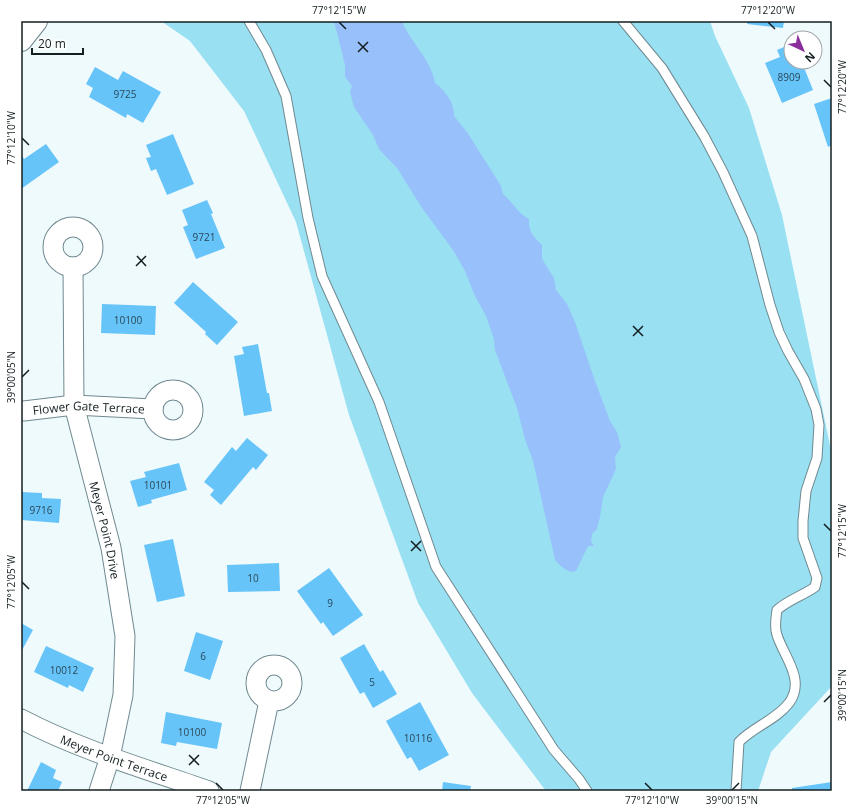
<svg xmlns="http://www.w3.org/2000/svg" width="853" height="812" viewBox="0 0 853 812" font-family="'Open Sans',sans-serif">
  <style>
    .green { fill: #98e0f2 }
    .water { fill: #98c0fa }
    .building { fill: #67c4f9 }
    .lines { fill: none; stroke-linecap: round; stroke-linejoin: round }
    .lane-casing { stroke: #708990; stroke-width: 11 }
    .street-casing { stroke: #708990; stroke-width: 21 }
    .secondary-casing { stroke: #708990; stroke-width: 24 }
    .lane { stroke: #fff; stroke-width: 9 }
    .street { stroke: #fff; stroke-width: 19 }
    .secondary { stroke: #fff; stroke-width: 22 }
    .ticks { fill: none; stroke: #151f22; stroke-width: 1.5 }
    .labels { text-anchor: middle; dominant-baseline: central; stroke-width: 3.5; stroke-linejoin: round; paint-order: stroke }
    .number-label { font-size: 10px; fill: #2a4858 }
    .street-label { font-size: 12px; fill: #151f22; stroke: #fff }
    .neatline { fill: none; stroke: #151f22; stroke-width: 1.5 }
    .ticks-label { font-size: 10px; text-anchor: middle; fill: #151f22 }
  </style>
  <rect width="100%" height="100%" fill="#effafd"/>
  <path class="green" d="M161 21H710L715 36 749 108 782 215 832 455V686L771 752 758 791H546L472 693 418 603 349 415 296 222 244 111 190 41Z"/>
  <path class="water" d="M334 21H402C410 42 431 59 435 83 445 90 455 104 454 116L467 132 501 186 503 194C513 203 518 213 529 219 528 232 534 237 542 245V259L554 278 556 290 567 304 575 322 595 381 610 421 617 432 621 447 615 457 616 469 603 497 600 517 597 529 592 534 591 542 594 546H588L576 571 570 572 562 567 555 560 533 461 525 439 517 408 495 350 494 339 486 316 475 296 465 271 453 250 422 208 397 168 379 149 373 135 354 107 350 92 352 86 345 77V65Z"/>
  <g class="building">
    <path d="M748 21H784L783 28 747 24Z"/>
    <path d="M791 44V62H810L803 65 813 90 782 103 765 63 780 57 777 50Z"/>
    <path d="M95 67 118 80 123 71 161 92 143 123 127 114 126 118 89 97 93 88 86 84Z"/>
    <path d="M832 98V145L828 147 814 104Z"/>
    <path d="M173 134 194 184 167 195 156 169 151 171 146 158 151 157 146 145Z"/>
    <path d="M46 144 59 162 21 189V154L24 159Z"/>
    <path d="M207 200 213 213 211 214 225 248 196 259 183 227 188 225 182 210Z"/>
    <path d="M193 282 238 322 217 345 205 334 206 332 174 303Z"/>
    <path d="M102 304 156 306 155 335 101 333Z"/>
    <path d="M258 344 267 393H269L272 411 244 416 234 356 244 354 242 347Z"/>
    <path d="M247 438 268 455 256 470 253 467 221 505 210 495 214 490 204 482 232 447 236 451Z"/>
    <path d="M179 463 187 490 151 500 152 503 138 507 130 481 146 477 144 472Z"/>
    <path d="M21 492 42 493V498L61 499 59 523 21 520Z"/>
    <path d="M173 539 185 596 157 602 144 545Z"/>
    <path d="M279 563 280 591 228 592 227 565Z"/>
    <path d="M329 568 363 615 333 636 323 622 321 624 297 591Z"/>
    <path d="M21 623 33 630 21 652Z"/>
    <path d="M196 632 223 641 210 680 184 671Z"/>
    <path d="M364 644 380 672 383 670 397 694 373 708 364 692 360 694 340 658Z"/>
    <path d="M46 646 94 668 83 692 69 685 68 688 34 672Z"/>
    <path d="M420 702 449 755 419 771 411 757 407 759 386 721Z"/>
    <path d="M166 712 222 723 217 749 177 742 176 746 161 743Z"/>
    <path d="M41 762 56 770 53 778 62 782 58 791H27Z"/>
    <path d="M443 782 471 786 470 791H442Z"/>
    <path d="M832 782V791H792V788Z"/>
  </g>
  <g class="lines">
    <defs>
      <g id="lane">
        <path d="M249 21 266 50 286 96 308 218 322 276 379 402 436 567 554 750 579 779 587 791"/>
        <path d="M623 21 662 68 704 136 723 172 752 236 770 305 779 332 788 351 804 379 816 409 819 425 817 458 806 491 803 521V538L817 578 815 587C802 596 788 600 777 610 776 618 774 627 777 635 784 657 806 680 789 703 776 720 753 727 739 742L736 791"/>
      </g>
      <g id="street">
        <circle cx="73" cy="247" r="20"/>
        <path id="s1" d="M73 267 74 405 111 548 125 636 123 695 110 757 99 791"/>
        <circle cx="173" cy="410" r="20"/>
        <path id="s2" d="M24 411 74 405 153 409"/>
        <circle cx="274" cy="683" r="18"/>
        <path id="s3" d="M21 719C80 750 146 769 209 791"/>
        <path d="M250 791 269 701"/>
      </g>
      <path id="secondary" d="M21 40 36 21"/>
    </defs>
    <use href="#lane" class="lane-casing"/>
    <use href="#street" class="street-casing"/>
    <use href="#secondary" class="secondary-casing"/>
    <use href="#lane" class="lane"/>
    <use href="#street" class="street"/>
    <use href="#secondary" class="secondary"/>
  </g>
  <path class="ticks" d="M339 22 346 29M768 22 775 29M358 42 368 52M358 52 368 42M824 80 831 87M22 138 29 145M137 256 146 266M136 266 146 256M633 326 643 336M633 336 643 326M22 377 29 370M824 524 831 531M411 541 421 551M411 551 421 541M22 582 29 589M824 702 831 695M189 755 199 765M189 765 199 755M216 783 223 790M645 783 652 790M732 790 739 783"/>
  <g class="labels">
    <g class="number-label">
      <text x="789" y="77">8909</text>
      <text x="125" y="94">9725</text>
      <text x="204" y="237">9721</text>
      <text x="128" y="320">10100</text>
      <text x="158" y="485">10101</text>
      <text x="41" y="510">9716</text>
      <text x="253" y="578">10</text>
      <text x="330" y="603">9</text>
      <text x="203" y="656">6</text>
      <text x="64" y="670">10012</text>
      <text x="372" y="682">5</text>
      <text x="192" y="732">10100</text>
      <text x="418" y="738">10116</text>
    </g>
    <g class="street-label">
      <text stroke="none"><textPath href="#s2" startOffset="65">Flower Gate Terrace</textPath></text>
      <text stroke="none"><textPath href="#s1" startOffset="267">Meyer Point Drive</textPath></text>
      <text stroke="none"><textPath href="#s3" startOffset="101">Meyer Point Terrace</textPath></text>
    </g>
  </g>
  <rect width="853" height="812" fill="none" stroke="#ffffff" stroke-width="44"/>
  <g transform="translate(803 50) rotate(136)"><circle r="19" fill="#ffffff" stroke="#a1a5a7"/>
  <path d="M0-3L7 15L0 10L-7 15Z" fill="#8a2f9a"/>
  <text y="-6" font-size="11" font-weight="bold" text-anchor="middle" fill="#151f22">N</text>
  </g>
  <path d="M32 48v6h51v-6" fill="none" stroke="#151f22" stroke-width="2"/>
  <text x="38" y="48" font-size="12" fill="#151f22" stroke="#ffffff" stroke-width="3" paint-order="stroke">20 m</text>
  <rect x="22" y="22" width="809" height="768" class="neatline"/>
  <g class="ticks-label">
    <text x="339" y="14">77°12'15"W</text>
    <text x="768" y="14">77°12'20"W</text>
    <text transform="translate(842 87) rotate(-90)" y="4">77°12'20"W</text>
    <text transform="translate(11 138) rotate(-90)" y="4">77°12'10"W</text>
    <text transform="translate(11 377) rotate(-90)" y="4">39°00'05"N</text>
    <text transform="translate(842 531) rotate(-90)" y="4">77°12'15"W</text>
    <text transform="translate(11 582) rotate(-90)" y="4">77°12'05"W</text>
    <text transform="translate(842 695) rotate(-90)" y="4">39°00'15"N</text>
    <text x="223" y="804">77°12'05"W</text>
    <text x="652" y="804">77°12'10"W</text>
    <text x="732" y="804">39°00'15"N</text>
  </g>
</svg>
